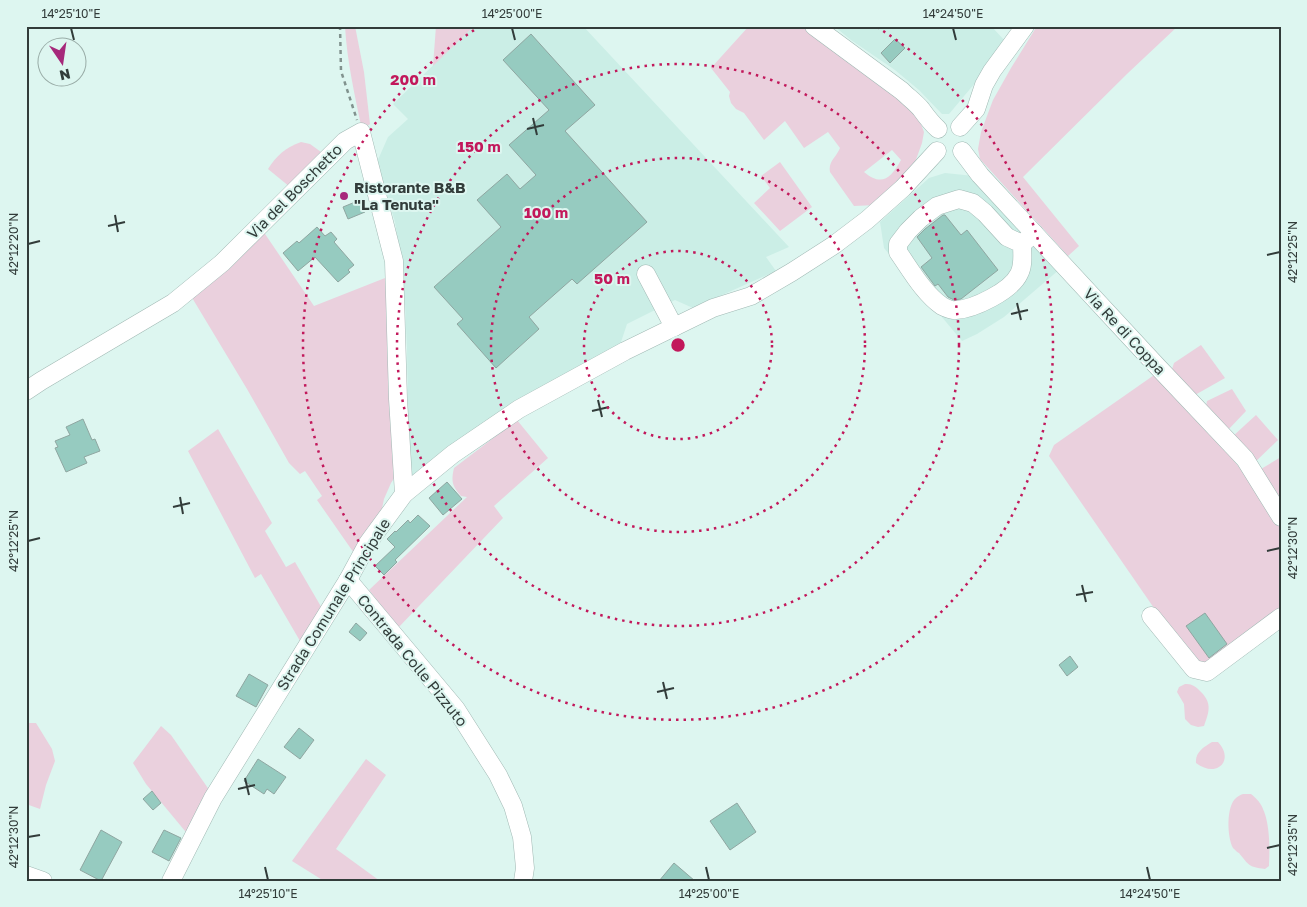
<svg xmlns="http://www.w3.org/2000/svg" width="1307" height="907" viewBox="0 0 1307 907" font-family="'Golos Text',sans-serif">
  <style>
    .built { fill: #cbeee6 }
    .green { fill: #ead0dd; fill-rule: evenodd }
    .building { fill: #96cbc0; stroke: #8fa6a1 }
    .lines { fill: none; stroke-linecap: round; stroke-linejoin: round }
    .minor-casing { stroke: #a1b9b4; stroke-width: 19 }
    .path { stroke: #81928e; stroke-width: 2.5; stroke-dasharray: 4 4; stroke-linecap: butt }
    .minor { stroke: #fff; stroke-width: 18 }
    .ticks { fill: none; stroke: #323c3a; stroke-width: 2 }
    .ring { fill: none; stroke: #c2185b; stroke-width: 2.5; stroke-dasharray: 2.5 5 }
    .poi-dot { fill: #a6297b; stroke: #ddf6f0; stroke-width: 2 }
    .labels { text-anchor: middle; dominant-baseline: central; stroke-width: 4; stroke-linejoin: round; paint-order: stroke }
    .poi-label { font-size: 15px; font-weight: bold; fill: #323c3a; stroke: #ddf6f0; text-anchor: start }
    .street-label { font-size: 15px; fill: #323c3a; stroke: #ddf6f0 }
    .centre { fill: #c2185b; stroke: #ddf6f0; stroke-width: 2.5 }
    .ring-label { font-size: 15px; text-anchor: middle; font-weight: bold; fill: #c2185b; stroke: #ddf6f0; stroke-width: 4; stroke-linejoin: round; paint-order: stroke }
    .neatline { fill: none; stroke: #323c3a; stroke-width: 2 }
    .ticks-label { font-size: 12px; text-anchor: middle; fill: #323c3a }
  </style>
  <rect width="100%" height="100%" fill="#ddf6f0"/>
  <g class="built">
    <path d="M474 26H583L789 247 766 257 776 271 693 308 675 300 627 324 620 345 411 477 409 466 407 349 404 281 395 222 377 162 388 137 408 119 393 104Z"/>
    <path d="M834 26H991L1005 41 975 83 949 114H942L919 90 895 70 851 40Z"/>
    <path d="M945 173 974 176 1060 269 1004 317 977 334 962 341 884 248 880 222 929 178Z"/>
  </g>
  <g class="green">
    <path d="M345 26H355L364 72 370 124 362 130C355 96 347 62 345 26Z"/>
    <path d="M436 26H474L433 66Z"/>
    <path d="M749 26H801L879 82 900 98 919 119 924 132 922 143 913 168 877 205 854 206 830 172C828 161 836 158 840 148L828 132 804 148 785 121 764 140 744 113 736 109 731 103 729 96 730 92 711 68ZM892 150 901 160C891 178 882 187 864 172Z"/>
    <path d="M1037 26H1178L1128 73 1023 177 1079 246 1068 256 980 159 978 149 981 132 993 100 1011 68Z"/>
    <path d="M301 142 310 144 321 152 290 187 268 169C277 155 285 148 301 142Z"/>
    <path d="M780 162 812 207 780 231 754 203 770 188 761 176Z"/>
    <path d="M263 231 314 306 385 278 390 303 395 477 391 483 384 499 381 513 356 556 317 500 322 496 305 471 300 474 289 463 247 389 191 296Z"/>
    <path d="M1201 345 1225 378 1195 395 1172 369 1174 363Z"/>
    <path d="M1157 373 1189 405 1252 483 1281 527V613L1205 668 1194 666 1049 456 1054 445Z"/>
    <path d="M1232 389 1246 411 1227 431 1206 406 1207 401Z"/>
    <path d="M1256 415 1278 440 1252 465 1232 437Z"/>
    <path d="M517 420 548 458 494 506 503 518 398 628 369 590 467 497 461 496C452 486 451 481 454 468Z"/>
    <path d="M218 429 272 523 265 531 286 567 295 562 323 610 300 641 261 574 255 578 188 451Z"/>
    <path d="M1281 457V494L1274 501 1261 469Z"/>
    <path d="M1185 684C1191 684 1194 685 1199 690 1212 702 1210 710 1204 726L1198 727 1191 725 1185 719 1184 704 1177 692 1179 687Z"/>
    <path d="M26 723H36L52 749 55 761 46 785 40 809 26 804Z"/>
    <path d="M161 726 171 735 212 794 190 837 146 784 133 763Z"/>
    <path d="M1212 742H1218C1235 760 1217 779 1196 763 1195 752 1204 747 1212 742Z"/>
    <path d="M366 759 386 775 336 849 380 881H324L292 861Z"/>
    <path d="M1243 794H1251C1256 798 1261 803 1263 809 1270 824 1270 850 1269 866L1265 869C1248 867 1249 865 1239 853 1238 853 1233 848 1233 848 1227 837 1226 806 1236 798 1238 796 1240 795 1243 794Z"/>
  </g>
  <g class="building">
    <path d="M531 34 595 105 565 131 647 222 577 284 572 279 529 317 539 329 496 368 457 324 463 319 434 287 501 227 477 200 507 174 520 189 536 175 509 145 549 110 503 60Z"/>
    <path d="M895 39 905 48 890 63 881 53Z"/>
    <path d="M360 200 365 212 348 219 343 207Z"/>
    <path d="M943 215H945L961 235 967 230 998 270 961 299 954 300 948 297 938 284 935 286 921 267 932 258 917 237 925 229Z"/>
    <path d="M317 227 325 236 331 232 337 239 334 242 354 265 348 270 350 272 338 282 315 257 298 271 283 253 297 241 299 243Z"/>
    <path d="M83 419 92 440 95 439 100 451 84 457 87 463 66 472 55 448 58 447 55 441 70 435 66 427Z"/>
    <path d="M447 482 462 499 443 515 429 498Z"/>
    <path d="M418 515 430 526 395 560 397 562 384 575 375 566 395 547 387 539 395 531 396 532 408 520 410 523Z"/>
    <path d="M1205 613 1227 644 1209 658 1186 626Z"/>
    <path d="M356 623 367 633 360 641 349 632Z"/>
    <path d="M1070 656 1078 667 1067 676 1059 665Z"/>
    <path d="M249 674 268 685 256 707 236 696Z"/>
    <path d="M299 728 314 740 300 759 284 747Z"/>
    <path d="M258 759 286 777 274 794 267 789 264 794 244 781Z"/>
    <path d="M152 791 161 803 153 810 143 799Z"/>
    <path d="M737 803 756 832 730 850 710 821Z"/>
    <path d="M101 830 122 842 101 881 80 870Z"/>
    <path d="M164 830 181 838 169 861 152 852Z"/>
    <path d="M674 863 695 881H659Z"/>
  </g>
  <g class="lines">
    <defs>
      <g id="minor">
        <path d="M814 26 902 91C908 97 915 102 921 109 926 116 931 123 938 129"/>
        <path d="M960 127 976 109 984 85 992 71 1025 26"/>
        <path d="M962 151 980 175 1156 365 1245 459 1281 517"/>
        <path d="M1022 244 1007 237 985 213 973 203 959 199 937 206 921 218 908 231 898 244V252C910 269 924 294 942 306 946 308 952 311 956 310 974 309 1011 291 1019 274 1024 265 1022 254 1022 244L1034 233"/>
        <path d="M646 274 674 327"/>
        <path d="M26 391 41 381 173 303 222 263 345 141 361 132 394 261 398 399 404 494"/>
        <path d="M348 580 456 709 498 775 513 806 522 837 525 868 523 881"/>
        <path d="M1151 616 1194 669 1207 672 1281 617"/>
        <path d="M26 875 43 881"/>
        <path d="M171 881 213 798 348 580 368 543 404 494 453 454 519 409 625 351 713 308 751 296 792 272 834 245 867 220 903 188 937 151"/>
      </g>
    </defs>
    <use href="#minor" class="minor-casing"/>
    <path class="path" d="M340 26 341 71 357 120"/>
    <use href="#minor" class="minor"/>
  </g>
  <path class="ticks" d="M71 28 74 40M512 28 515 40M953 28 956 40M533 118 537 135M527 129 544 125M115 215 118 232M108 226 125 222M28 244 40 241M1267 255 1280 252M1017 303 1021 320M1011 314 1028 310M598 400 602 417M592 411 609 407M180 497 183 514M173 507 190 503M28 541 40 538M1267 551 1280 548M1082 585 1086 602M1076 595 1093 592M663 682 667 699M657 692 674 688M245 778 249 795M238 789 255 785M28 837 40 835M1267 848 1280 845M265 867 268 880M706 867 709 880M1147 867 1150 880"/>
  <g class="ring">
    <circle cx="678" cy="345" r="94"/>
    <circle cx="678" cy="345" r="187"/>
    <circle cx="678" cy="345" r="281"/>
    <path d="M877 27A375 375 0 1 1 479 27"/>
  </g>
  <circle class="poi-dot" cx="344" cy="196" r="5"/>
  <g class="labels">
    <g class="poi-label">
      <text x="354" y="187">Ristorante B&amp;B<tspan x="354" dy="17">"La Tenuta"</tspan></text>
    </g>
    <g class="street-label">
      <text transform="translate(294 191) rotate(-45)">Via del Boschetto</text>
      <text transform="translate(1125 331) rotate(47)">Via Re di Coppa</text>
      <text transform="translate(333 604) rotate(-58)">Strada Comunale Principale</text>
      <text transform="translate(413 660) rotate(51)">Contrada Colle Pizzuto</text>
    </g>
  </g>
  <circle cx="678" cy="345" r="8" class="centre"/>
  <g class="ring-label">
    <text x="413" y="85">200 m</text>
    <text x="479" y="152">150 m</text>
    <text x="546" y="218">100 m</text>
    <text x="612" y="284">50 m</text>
  </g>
  <rect width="1307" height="907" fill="none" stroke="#ddf6f0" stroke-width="55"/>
  <g transform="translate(62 62) rotate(167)"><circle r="24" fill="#ddf6f0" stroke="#99aca7"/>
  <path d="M0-4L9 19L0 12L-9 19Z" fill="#a6297b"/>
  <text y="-8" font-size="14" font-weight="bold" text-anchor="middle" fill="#323c3a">N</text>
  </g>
  <rect x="28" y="28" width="1252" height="852" class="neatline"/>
  <g class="ticks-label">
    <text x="71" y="18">14°25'10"E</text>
    <text x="512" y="18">14°25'00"E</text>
    <text x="953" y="18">14°24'50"E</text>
    <text transform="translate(14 244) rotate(-90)" y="4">42°12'20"N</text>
    <text transform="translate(1293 252) rotate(-90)" y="4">42°12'25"N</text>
    <text transform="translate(14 541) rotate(-90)" y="4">42°12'25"N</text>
    <text transform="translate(1293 548) rotate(-90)" y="4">42°12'30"N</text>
    <text transform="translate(14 837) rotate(-90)" y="4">42°12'30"N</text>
    <text transform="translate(1293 845) rotate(-90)" y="4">42°12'35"N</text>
    <text x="268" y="898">14°25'10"E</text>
    <text x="709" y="898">14°25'00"E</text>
    <text x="1150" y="898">14°24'50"E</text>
  </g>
</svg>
